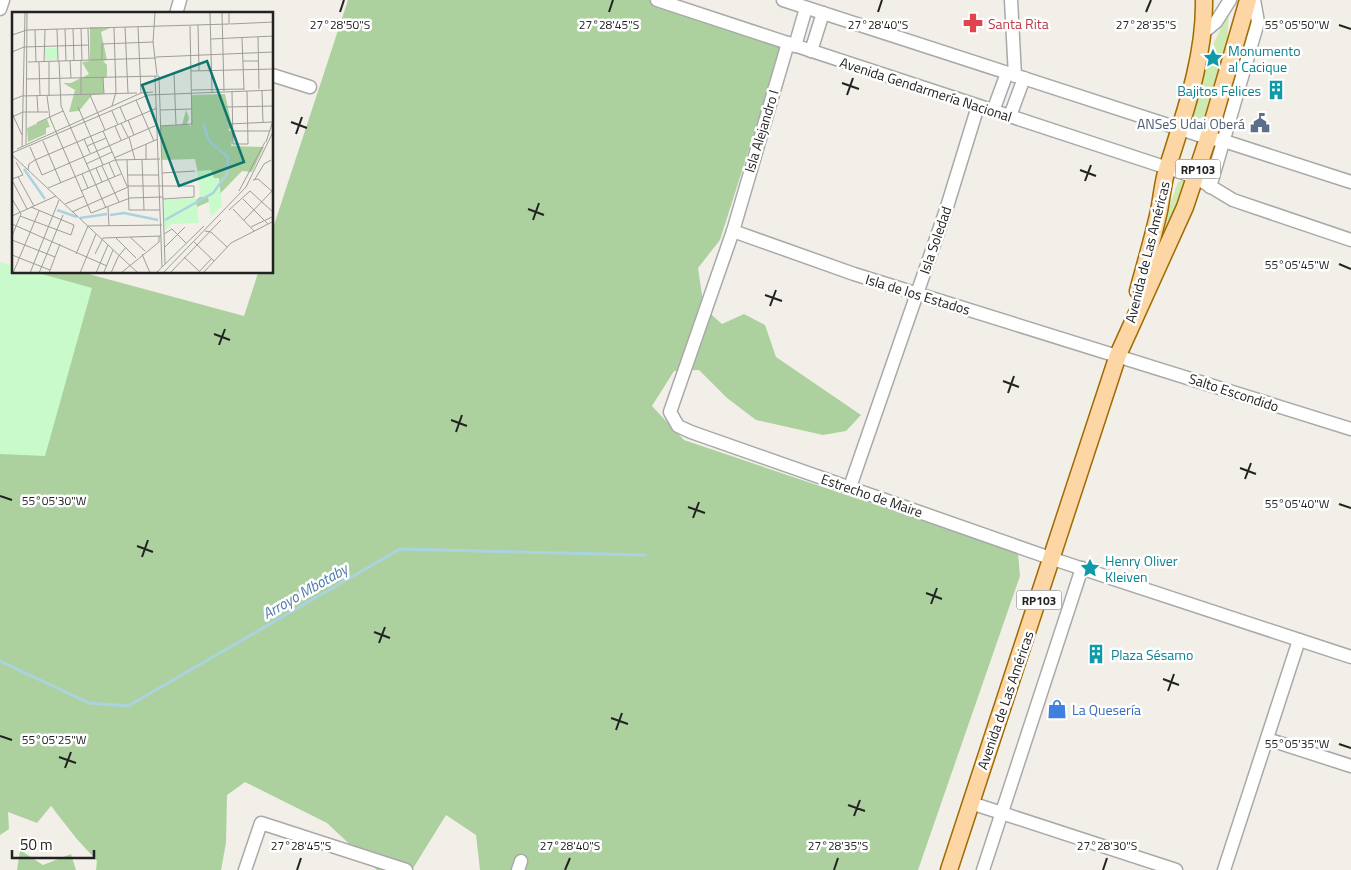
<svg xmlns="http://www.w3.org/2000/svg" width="1351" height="870" viewBox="0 0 1351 870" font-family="'Titillium Web',sans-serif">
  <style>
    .grass { fill: #cdebb0 }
    .forest { fill: #add19e }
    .park { fill: #c8facc }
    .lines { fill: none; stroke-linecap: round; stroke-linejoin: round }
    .stream { stroke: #aad3df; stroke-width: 3 }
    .minor-casing { stroke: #a9a9a9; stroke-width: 15 }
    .major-casing { stroke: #a06b00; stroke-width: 19 }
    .minor { stroke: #fff; stroke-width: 12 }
    .major { stroke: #fcd6a4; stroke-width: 16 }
    .ticks { fill: none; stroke: #222; stroke-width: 2 }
    .labels { text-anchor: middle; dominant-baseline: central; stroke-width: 5; stroke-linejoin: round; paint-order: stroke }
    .shield { fill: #fff; stroke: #646464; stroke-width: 1 }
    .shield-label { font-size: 12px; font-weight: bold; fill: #222 }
    .health-label { font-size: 14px; fill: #be3a42; stroke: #fff; text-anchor: start }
    .culture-label { font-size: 14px; fill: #0d838f; stroke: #fff; text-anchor: start }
    .street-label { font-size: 14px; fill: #222; stroke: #fff }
    .service-label { font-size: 14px; fill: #4e5e75; stroke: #fff; text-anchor: end }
    .shop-label { font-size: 14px; fill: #366cbe; stroke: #fff; text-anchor: start }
    .water-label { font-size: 15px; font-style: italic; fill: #4a7aab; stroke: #fff }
    .inset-river { fill: none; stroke: #aad3df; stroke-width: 2.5 }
    .inset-road { fill: none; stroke: #9f9d99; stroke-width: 1 }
    .view { fill: #0f766e; fill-opacity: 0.15; stroke: #0f766e; stroke-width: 2.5 }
    .inset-edge { fill: none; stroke: #222; stroke-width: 2.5 }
    .ticks-label { font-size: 12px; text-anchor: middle; fill: #222; stroke: #fff; stroke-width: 5; stroke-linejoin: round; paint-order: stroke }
  </style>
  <rect width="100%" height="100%" fill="#f2efe9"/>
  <g class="grass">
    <path d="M1229 12 1227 40 1204 117 1193 119 1208 55Z"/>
    <path d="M1185 180 1168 227 1153 253 1178 182Z"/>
  </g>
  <g class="forest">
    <path d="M348 0H655L784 39 720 240 698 268 704 308 722 324 744 314 765 325 776 357 861 415 846 431 823 435 756 420 727 398 699 370 674 371 652 406 684 440 1018 553 1020 576 918 870H480L476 835 446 815 412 870H377L327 823 245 782 227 795 226 843 221 870H96L97 861 76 838 51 806 37 823 8 812 9 829 0 835V272L85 273 244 316 258 273 272 272 273 228Z"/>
    <path d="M20 850 43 865 71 854 76 870H17Z"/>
  </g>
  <path class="park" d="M0 262 14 266V272L38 273 92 288 45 456 0 454Z"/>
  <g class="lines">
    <path class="stream" d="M0 661 89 703 128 706 400 549 645 555"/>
    <defs>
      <g id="minor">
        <path d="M657 0 1195 177 1233 200 1351 240"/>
        <path d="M783 0 1208 138 1224 141 1351 182"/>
        <path d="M1011 0 1015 76"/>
        <path d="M0 9 3 0"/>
        <path d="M176 14 180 0"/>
        <path d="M1204 32 1216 22 1230 0"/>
        <path d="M788 43 733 231 854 274 1351 429"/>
        <path d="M795 46 806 8"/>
        <path d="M811 51 823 13"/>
        <path d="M272 75 310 87"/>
        <path d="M993 111 1007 73"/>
        <path d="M1010 116 1024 78"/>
        <path d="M1210 187 1258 22 1254 0"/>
        <path d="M733 231 670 412 678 426 691 432 1053 559 1351 657"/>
        <path d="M850 487 946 210 978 106"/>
        <path d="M1267 739 1351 766"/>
        <path d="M971 803 1176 870"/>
        <path d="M245 870 261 823 406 870"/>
        <path d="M518 870 521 861"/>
        <path d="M983 870 1082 568"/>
        <path d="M1224 870 1299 640"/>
      </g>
      <g id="major">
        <path d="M1138 291C1145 265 1153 238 1159 211 1162 196 1163 180 1168 166 1185 112 1205 57 1204 0"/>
        <path d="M949 870 1118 355 1185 207 1208 138 1248 0"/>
      </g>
    </defs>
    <use href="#minor" class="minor-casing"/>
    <use href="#major" class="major-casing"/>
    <use href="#minor" class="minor"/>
    <use href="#major" class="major"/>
  </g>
  <path class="ticks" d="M340 12 344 0M609 12 613 0M878 12 882 0M1146 12 1151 0M1339 25 1351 29M842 83 859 89M847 95 853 78M291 122 307 128M296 134 302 117M1080 170 1096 176M1085 181 1091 165M528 209 544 215M533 220 539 203M1339 264 1351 269M765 295 782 301M770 306 776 290M214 334 230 340M219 345 225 329M1003 381 1019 387M1008 393 1014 376M451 420 467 426M456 432 462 415M1240 468 1256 474M1245 479 1251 463M0 496 12 500M1339 504 1351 508M688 507 705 513M693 518 699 502M137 546 153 552M142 557 148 540M926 593 942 599M931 604 937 588M374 632 390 638M379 643 385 627M1163 679 1179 685M1168 691 1174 674M611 718 628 724M616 730 622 713M0 736 12 740M1339 744 1351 748M59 757 76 763M65 768 71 752M848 805 865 811M854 816 860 800M297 870 301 858M565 870 570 858M834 870 838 858M1103 870 1107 858"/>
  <defs>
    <symbol id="pharmacy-bare" viewBox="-9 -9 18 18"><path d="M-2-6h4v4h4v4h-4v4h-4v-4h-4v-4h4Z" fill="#e0444e" stroke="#fff" stroke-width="2.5" paint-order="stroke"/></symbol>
    <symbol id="sight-bare" viewBox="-9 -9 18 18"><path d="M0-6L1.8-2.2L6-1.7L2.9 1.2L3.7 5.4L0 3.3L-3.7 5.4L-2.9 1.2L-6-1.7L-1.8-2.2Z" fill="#0f9aa8" stroke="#fff" stroke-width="2.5" paint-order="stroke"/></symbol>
    <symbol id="building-bare" viewBox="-9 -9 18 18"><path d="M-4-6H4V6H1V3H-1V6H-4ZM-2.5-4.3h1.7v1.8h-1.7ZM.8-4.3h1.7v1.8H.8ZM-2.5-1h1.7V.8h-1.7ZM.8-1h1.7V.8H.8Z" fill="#0f9aa8" stroke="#fff" stroke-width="2.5" paint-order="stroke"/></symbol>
    <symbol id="civic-bare" viewBox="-9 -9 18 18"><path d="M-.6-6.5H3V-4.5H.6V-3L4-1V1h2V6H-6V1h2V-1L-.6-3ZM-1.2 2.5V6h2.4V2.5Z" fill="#5c6f8a" stroke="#fff" stroke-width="2.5" paint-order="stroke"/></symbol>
    <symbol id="shop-bare" viewBox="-9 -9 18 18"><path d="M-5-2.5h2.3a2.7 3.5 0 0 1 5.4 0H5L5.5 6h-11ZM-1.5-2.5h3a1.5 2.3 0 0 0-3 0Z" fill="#3f7fe0" stroke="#fff" stroke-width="2.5" paint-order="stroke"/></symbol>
  </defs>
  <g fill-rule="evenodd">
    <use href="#pharmacy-bare" x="959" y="9" width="28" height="28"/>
    <use href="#sight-bare" x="1199" y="44" width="28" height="28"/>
    <use href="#building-bare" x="1262" y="76" width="28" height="28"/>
    <use href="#civic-bare" x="1246" y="109" width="28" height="28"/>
    <use href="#sight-bare" x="1076" y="554" width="28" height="28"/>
    <use href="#building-bare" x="1082" y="640" width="28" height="28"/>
    <use href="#shop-bare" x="1043" y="695" width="28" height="28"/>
  </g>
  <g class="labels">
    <g class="shield">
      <rect x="1175.5" y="159.5" width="45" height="19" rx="4"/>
      <rect x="1016.5" y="590.5" width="45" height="19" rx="4"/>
    </g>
    <g class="shield-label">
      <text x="1198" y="169">RP103</text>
      <text x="1039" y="600">RP103</text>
    </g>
    <g class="health-label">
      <text x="988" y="23">Santa Rita</text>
    </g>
    <g class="culture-label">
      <text x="1228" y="50">Monumento<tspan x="1228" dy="16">al Cacique</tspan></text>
      <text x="1261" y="90" text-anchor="end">Bajitos Felices</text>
      <text x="1105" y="560">Henry Oliver<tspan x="1105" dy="16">Kleiven</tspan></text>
      <text x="1111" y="654">Plaza Sésamo</text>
    </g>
    <g class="street-label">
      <text transform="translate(926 89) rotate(18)">Avenida Gendarmería Nacional</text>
      <text transform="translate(761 131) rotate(-73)">Isla Alejandro I</text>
      <text transform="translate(935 240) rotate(-71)">Isla Soledad</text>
      <text transform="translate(1147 252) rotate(-76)">Avenida de Las Américas</text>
      <text transform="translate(918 294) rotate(17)">Isla de los Estados</text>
      <text transform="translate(1234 392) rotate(18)">Salto Escondido</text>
      <text transform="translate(872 495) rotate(19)">Estrecho de Maire</text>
      <text transform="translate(1005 700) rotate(-71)">Avenida de Las Américas</text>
    </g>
    <g class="service-label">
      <text x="1245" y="123">ANSeS Udai Oberá</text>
    </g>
    <g class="shop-label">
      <text x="1072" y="709">La Quesería</text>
    </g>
    <g class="water-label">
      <text transform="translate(305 591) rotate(-30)">Arroyo Mbotaby</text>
    </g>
  </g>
  <g transform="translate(12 12)">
    <rect width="261" height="261" fill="#f2efe9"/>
    <path d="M78 15 98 16 89 20 95 48 91 49 95 53V64L91 67 92 82 80 83 67 99 57 100 63 78 51 71H59L77 62 70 50 78 49ZM213 82 220 114 216 118 222 121 219 134 252 135 240 160 230 159 203 187 185 195 179 192 199 176 198 168 187 167 183 147 150 148 148 114 170 113 174 98 177 106 175 112 179 114 180 83ZM35 107 38 115 34 116V122L16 130 15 116Z" fill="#add19e"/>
    <path d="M33 36H45V48H33ZM199 158 202 166H207L210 194 199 204 196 185H188L186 159ZM184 186 187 211 160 212 153 219 151 188Z" fill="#c8facc"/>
    <path class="inset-river" d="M12 157 33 187M45 198 65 205M98 203 112 201 146 208M68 206 95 202M153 208 201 181 215 162 216 145 197 129 191 111"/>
    <path class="inset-road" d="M143 1 141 30 145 63M198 1 200 80M210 1 212 79M218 12 262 10M186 13 187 59M113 15 116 81M126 15 129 81M69 16 70 48M76 16 77 48M45 17 46 49M53 17 54 49M61 17 62 49M23 18 24 50M0 23 15 18 217 12V1M246 25 247 77M230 26 232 78M199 27 262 24M0 40 12 35 77 33M144 45 262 40M69 48V82M90 48V32L141 30M37 49V84M47 49 49 94 94 196M58 49 59 66M231 49H247M16 50 144 46M27 50 28 84M32 50 33 18M179 59 262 57M143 64 150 255M91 65 92 82M15 67 147 64 153 252M180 78 232 77M250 78 251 111M220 80 221 132H236L235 79M78 83 93 118M25 84 26 100M35 84 38 106 79 201 118 186 151 185M0 88 10 84 125 81M124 88 142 129M100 94 104 80 102 16M66 95 91 153M108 95 114 109M214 95 262 94M148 98 180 97M100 99 106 113M0 101 10 123M0 105 11 100H36M116 108 122 123M25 111 51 99M109 111 116 125M217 112 260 110M164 113 180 112 178 14M103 114 109 128M148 114 164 113 162 61M91 119 115 174H182V185L151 187M221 119H257M117 125 123 148M72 127 78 141M31 129 49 171M254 130 262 106M14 132 15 1M134 132V148M75 134 94 126M10 135 13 1M18 135 30 163M5 137 129 81 141 80M0 141 136 83 262 78M0 143 126 261M102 146 146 127M115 148 117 198H148M130 148 132 198M97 151 103 165M74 152 100 140M90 154 107 190M84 156 90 170M16 158 17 152 23 148 145 96M150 161 183 159M70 162 76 176M30 163 145 113M116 163H147M6 165 22 194M0 167 11 163 4 150M243 167 252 152 259 148M241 168 246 167 262 181M1 170 15 197M36 176 103 148 148 147M69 179 109 162M227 179 253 130M0 187 9 202 0 224M231 187 256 212M53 192 72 184M96 195 97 214M221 197 242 219M217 198 238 179 262 201M60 200 116 175M0 204 44 184M8 204 59 223 62 213 19 195M232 208 262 177M0 212 95 254M76 214 150 213M239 215 262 204M193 219 199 220 215 235M152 222 160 217 174 231M118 225 133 239M104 226 124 246M0 228 43 245M182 230 202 249M153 235 173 215M64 242 76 214M83 242 91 226 149 224M130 242 138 261M0 243 38 258M172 245 187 259M92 260 101 238M1 261 27 199M18 261 47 188M27 261 51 203M37 261 48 232M68 261 84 222M84 261 96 233M99 261 106 245 114 235M109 261 147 230V224M144 261 192 214M151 261 234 175 262 118M158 261 209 208M186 261 200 246M191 261 219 231 262 209"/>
    <path class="view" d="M195 49 232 150 167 174 130 73Z"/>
    <rect width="261" height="261" class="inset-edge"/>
  </g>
  <g class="ticks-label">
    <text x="340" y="29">27°28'50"S</text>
    <text x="609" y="29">27°28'45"S</text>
    <text x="878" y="29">27°28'40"S</text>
    <text x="1146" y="29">27°28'35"S</text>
    <text x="1297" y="29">55°05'50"W</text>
    <text x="1297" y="269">55°05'45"W</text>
    <text x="54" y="505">55°05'30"W</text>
    <text x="1297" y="508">55°05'40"W</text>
    <text x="54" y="744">55°05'25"W</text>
    <text x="1297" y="748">55°05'35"W</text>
    <text x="301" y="850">27°28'45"S</text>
    <text x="570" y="850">27°28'40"S</text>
    <text x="838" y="850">27°28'35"S</text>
    <text x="1107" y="850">27°28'30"S</text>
  </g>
  <path d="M12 850v8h82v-8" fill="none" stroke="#222222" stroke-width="2.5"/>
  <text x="20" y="850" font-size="15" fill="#222222" stroke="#ffffff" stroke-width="4" paint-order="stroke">50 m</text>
</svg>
